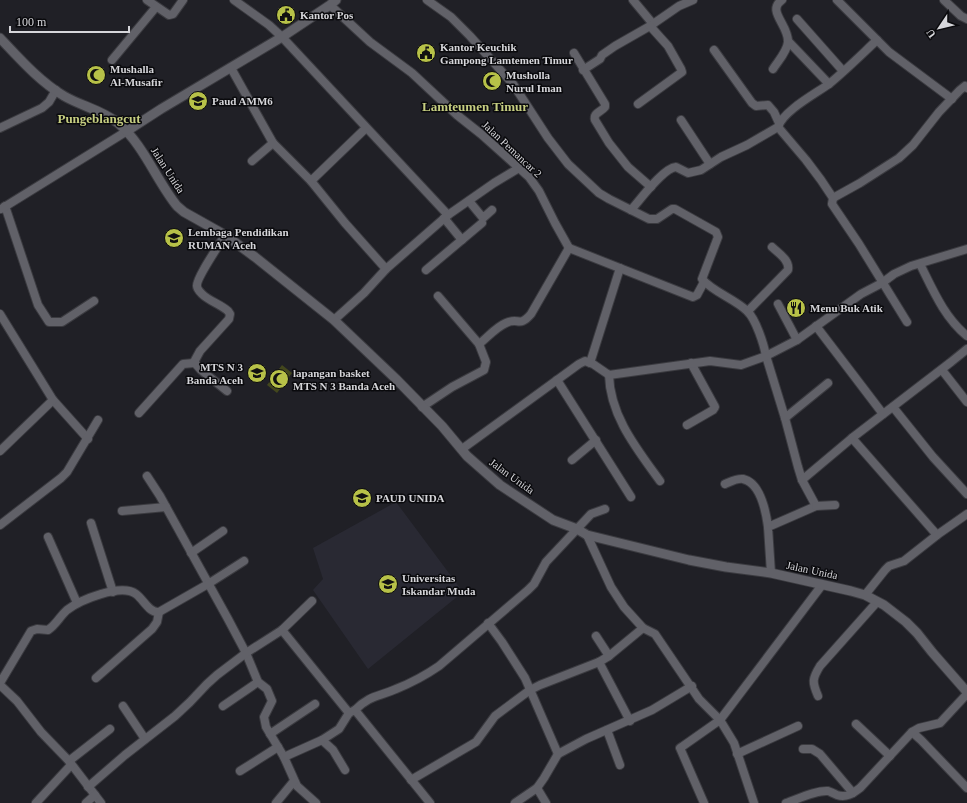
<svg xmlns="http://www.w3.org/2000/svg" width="967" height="803" viewBox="0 0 967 803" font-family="'Times New Roman',serif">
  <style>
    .built { fill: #292933 }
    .garden { fill: #43471d }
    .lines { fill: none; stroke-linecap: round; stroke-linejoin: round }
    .minor-casing { stroke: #3b3b40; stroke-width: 10 }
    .tertiary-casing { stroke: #3b3b40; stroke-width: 11 }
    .minor { stroke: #616168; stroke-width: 8 }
    .tertiary { stroke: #616168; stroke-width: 9 }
    .labels { text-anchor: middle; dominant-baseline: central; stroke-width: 3; stroke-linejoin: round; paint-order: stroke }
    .poi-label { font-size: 11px; font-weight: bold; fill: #d6d6da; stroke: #0a0a0d; text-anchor: start }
    .street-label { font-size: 11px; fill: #d6d6da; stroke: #0a0a0d }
    .quarter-label { font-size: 13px; font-weight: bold; fill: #c6ce81; stroke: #0a0a0d }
  </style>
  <rect width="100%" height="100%" fill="#202026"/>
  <path class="built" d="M396 502 463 592 368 669 313 590 323 579 313 548Z"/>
  <path class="garden" d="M282 365 292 373 277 393 267 385Z"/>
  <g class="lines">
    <defs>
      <g id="minor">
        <path d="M147 0 169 15 173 14 183 0"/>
        <path d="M234 0 269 25 282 37 448 215"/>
        <path d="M427 0 451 17 470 36 513 84 548 138 568 164 599 193 609 199 649 219H657L672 209H675L716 232 718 237 702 279C713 292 735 299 747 311 756 319 764 345 766 356L785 418 798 467 802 480 816 506 768 527 771 573"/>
        <path d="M633 0 653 24"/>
        <path d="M837 0 889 52 952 99"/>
        <path d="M944 0 961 16 967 19"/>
        <path d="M330 5 370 42 412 73 457 115 481 134 529 177 539 191 555 223 569 248"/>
        <path d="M797 19 843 71"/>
        <path d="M788 41 829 84"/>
        <path d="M714 50 752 103 756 106 768 105 774 112 779 123"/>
        <path d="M574 53 605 104V107C601 112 593 113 595 120L609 143 628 167 651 187"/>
        <path d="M112 60 156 7"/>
        <path d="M231 68 273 143"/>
        <path d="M773 69C778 61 787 52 788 42 789 25 766 11 782 0"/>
        <path d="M583 70 600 59 602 55 615 46 650 26 679 6 693 0"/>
        <path d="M638 104 682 72 681 69 668 46 650 26"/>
        <path d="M681 120 710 164"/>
        <path d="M778 127 806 160 821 180 833 198 832 204 859 244 907 322"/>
        <path d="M0 128 42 108 49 102 56 90"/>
        <path d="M252 161 273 143 311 181 345 223 386 269"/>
        <path d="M311 181 366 128"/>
        <path d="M833 198 860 183 899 158 913 145 939 112 960 90 965 86 967 88"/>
        <path d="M469 201 483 218 492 210"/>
        <path d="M5 206 38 305 49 322H62L94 301"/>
        <path d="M1 209 127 131"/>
        <path d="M631 210C640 200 663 168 676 167L688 173 701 170 721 157 747 145 778 127C783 111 815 94 829 84 846 70 861 55 877 40"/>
        <path d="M444 218 462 240"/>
        <path d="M225 235C220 244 196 278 197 286 197 289 200 292 202 294 209 301 220 304 228 311L230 314 229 319 200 351 194 362 201 370 227 391"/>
        <path d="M569 248 693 297 697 295 704 282"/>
        <path d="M920 264C933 290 944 317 967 336"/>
        <path d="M426 270 482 223"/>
        <path d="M438 296 479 344"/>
        <path d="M778 304 797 340"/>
        <path d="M748 311 788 270C790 260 778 253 772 247"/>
        <path d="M0 314 53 400 88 439"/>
        <path d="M334 320 364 293 386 269 448 215 494 183 519 168"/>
        <path d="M816 326 883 414"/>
        <path d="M590 363 620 268"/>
        <path d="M942 370 967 402"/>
        <path d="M609 375C610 416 637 449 660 481"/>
        <path d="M557 380 631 497"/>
        <path d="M422 407 452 387 484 370 486 362 479 344C487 338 496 327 506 323 519 317 519 328 531 314L569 248"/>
        <path d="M893 407 933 457 967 494"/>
        <path d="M139 413 183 364 194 363"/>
        <path d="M785 418 828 383"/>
        <path d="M687 425 713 410 715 407 691 363"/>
        <path d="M852 438 937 535"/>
        <path d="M462 449 579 364 585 361 593 364 609 375 710 361 741 365 766 356 797 340 861 294 882 283 894 274 911 266 967 249"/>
        <path d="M0 451 53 400"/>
        <path d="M572 460 596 440"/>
        <path d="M147 476 160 496 228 619 246 653 258 682 267 689 272 701 264 717 266 727 284 757 297 786 316 803"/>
        <path d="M802 480 852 438 951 362 967 349"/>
        <path d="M725 484C730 482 737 478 743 479 761 483 766 512 768 527"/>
        <path d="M816 506 835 505"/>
        <path d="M122 511 166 507"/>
        <path d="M91 523 113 592"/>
        <path d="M0 525 61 478 67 472 98 420"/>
        <path d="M587 535 611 587 624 607 643 628 655 634 699 699 720 720 734 743 754 803"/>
        <path d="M48 537 77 603"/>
        <path d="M191 553 223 531"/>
        <path d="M865 595 885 570 889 566 904 561 937 535 967 514"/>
        <path d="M488 623 502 642 525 678 558 754"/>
        <path d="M282 630 349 713 355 710 430 803"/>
        <path d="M596 636 609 656"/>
        <path d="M599 662 630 721"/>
        <path d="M96 678 152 629 157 622 159 612"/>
        <path d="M0 683 31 631 37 629 48 630C56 625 60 616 67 610 80 600 121 583 136 594 144 600 149 613 159 612L208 584 244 561"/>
        <path d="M0 685 17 701 41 732 69 761 101 803"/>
        <path d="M818 696C812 682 812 679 820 666L877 602"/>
        <path d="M123 706 145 739"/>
        <path d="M223 706 258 682"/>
        <path d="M355 710C370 695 378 697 396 689 411 683 426 675 439 666L528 590 534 584 546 562 577 529 591 514 605 509"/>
        <path d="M856 724 890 756"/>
        <path d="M607 730 620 765"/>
        <path d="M912 732 921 740 967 788"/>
        <path d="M270 734 315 704"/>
        <path d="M322 740 333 750 345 770"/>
        <path d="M803 749H812L820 754 853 793"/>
        <path d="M737 754 798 726"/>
        <path d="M284 757 322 740 339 729 349 713"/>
        <path d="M69 761 110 729"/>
        <path d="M240 771 278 747"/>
        <path d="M411 780 476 742 495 716 530 690 540 685 599 662 609 656 643 628"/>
        <path d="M88 787 125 755 175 716 190 702 207 684 217 675 246 653 282 630 312 601"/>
        <path d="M537 788 546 803"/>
        <path d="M36 803 71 765"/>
        <path d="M86 803 95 795"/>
        <path d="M276 803 294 781"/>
        <path d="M515 803 537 788 544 778 558 754 586 739 652 710 692 686"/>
        <path d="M704 803 680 748 683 746 720 720 822 585"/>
        <path d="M786 803C798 799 816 790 828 791 831 792 835 794 837 795 846 798 852 794 860 788L912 732 919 728 940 723 967 694"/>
      </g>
      <g id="tertiary">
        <path d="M0 38C19 58 39 81 64 96 81 106 102 110 118 123 144 145 156 180 177 206L184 212 225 235 255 257 334 320 396 379 442 426 467 456 500 485 553 520 577 529 587 535 689 560 726 567 771 573 851 591 865 595 884 605 906 622 917 633 932 652 967 692"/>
        <path d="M127 131 161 109 282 37 330 5 336 0"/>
      </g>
    </defs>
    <use href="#minor" class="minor-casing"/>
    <use href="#tertiary" class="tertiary-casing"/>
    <use href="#minor" class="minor"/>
    <use href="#tertiary" class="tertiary"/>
  </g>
  <defs>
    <symbol id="civic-disc" viewBox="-11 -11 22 22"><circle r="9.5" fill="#b7c148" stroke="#0a0a0d"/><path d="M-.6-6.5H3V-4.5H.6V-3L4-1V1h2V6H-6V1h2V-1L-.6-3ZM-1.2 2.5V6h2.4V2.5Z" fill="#111"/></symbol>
    <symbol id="mosque-disc" viewBox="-11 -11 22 22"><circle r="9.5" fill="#b7c148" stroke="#0a0a0d"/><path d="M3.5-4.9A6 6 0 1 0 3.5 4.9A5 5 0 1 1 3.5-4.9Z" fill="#111"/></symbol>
    <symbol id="school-disc" viewBox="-11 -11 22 22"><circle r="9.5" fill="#b7c148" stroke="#0a0a0d"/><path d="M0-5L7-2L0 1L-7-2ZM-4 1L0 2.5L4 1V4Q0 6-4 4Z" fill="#111"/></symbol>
    <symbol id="restaurant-disc" viewBox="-11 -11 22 22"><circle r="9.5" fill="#b7c148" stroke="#0a0a0d"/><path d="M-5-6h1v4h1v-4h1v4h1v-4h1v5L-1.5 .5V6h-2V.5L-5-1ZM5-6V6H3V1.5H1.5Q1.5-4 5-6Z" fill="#111"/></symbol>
    <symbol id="university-disc" viewBox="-11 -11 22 22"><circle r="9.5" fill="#b7c148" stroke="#0a0a0d"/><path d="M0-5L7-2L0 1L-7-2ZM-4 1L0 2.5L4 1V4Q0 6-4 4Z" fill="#111"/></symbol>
  </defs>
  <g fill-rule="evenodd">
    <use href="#civic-disc" x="275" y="4" width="22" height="22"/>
    <use href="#civic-disc" x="415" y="42" width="22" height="22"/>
    <use href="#mosque-disc" x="85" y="64" width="22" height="22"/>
    <use href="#mosque-disc" x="481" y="70" width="22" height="22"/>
    <use href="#school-disc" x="187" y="90" width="22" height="22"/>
    <use href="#school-disc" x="163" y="227" width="22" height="22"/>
    <use href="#restaurant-disc" x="785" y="297" width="22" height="22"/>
    <use href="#school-disc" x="246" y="362" width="22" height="22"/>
    <use href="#mosque-disc" x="268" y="368" width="22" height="22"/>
    <use href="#school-disc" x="351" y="487" width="22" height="22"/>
    <use href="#university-disc" x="377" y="573" width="22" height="22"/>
  </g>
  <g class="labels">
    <g class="poi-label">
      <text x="300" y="15">Kantor Pos</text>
      <text x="440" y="47">Kantor Keuchik<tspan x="440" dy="13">Gampong Lamtemen Timur</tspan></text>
      <text x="110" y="69">Mushalla<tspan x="110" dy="13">Al-Musafir</tspan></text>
      <text x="506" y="75">Musholla<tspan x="506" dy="13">Nurul Iman</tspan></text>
      <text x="212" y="101">Paud AMM6</text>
      <text x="188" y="232">Lembaga Pendidikan<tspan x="188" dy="13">RUMAN Aceh</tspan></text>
      <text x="810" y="308">Menu Buk Atik</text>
      <text x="243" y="367" text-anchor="end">MTS N 3<tspan x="243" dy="13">Banda Aceh</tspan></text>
      <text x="293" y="373">lapangan basket<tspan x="293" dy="13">MTS N 3 Banda Aceh</tspan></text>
      <text x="376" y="498">PAUD UNIDA</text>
      <text x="402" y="578">Universitas<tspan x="402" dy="13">Iskandar Muda</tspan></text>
    </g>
    <g class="street-label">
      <text transform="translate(512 149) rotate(43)">Jalan Pemancar 2</text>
      <text transform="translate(168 170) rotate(57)">Jalan Unida</text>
      <text transform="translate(512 476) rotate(36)">Jalan Unida</text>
      <text transform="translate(812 570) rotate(12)">Jalan Unida</text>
    </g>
    <g class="quarter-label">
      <text x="475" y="106">Lamteumen Timur</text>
      <text x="99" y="118">Pungeblangcut</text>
    </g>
  </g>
  <g transform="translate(939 28) rotate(235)" stroke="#0a0a0d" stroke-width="3" paint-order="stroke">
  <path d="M0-3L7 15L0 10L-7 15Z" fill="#d6d6da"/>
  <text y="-6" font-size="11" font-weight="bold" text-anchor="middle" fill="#d6d6da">U</text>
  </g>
  <path d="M10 26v6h119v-6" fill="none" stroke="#d6d6da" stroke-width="2"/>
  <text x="16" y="26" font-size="12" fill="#d6d6da" stroke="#0a0a0d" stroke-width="3" paint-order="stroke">100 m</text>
</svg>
